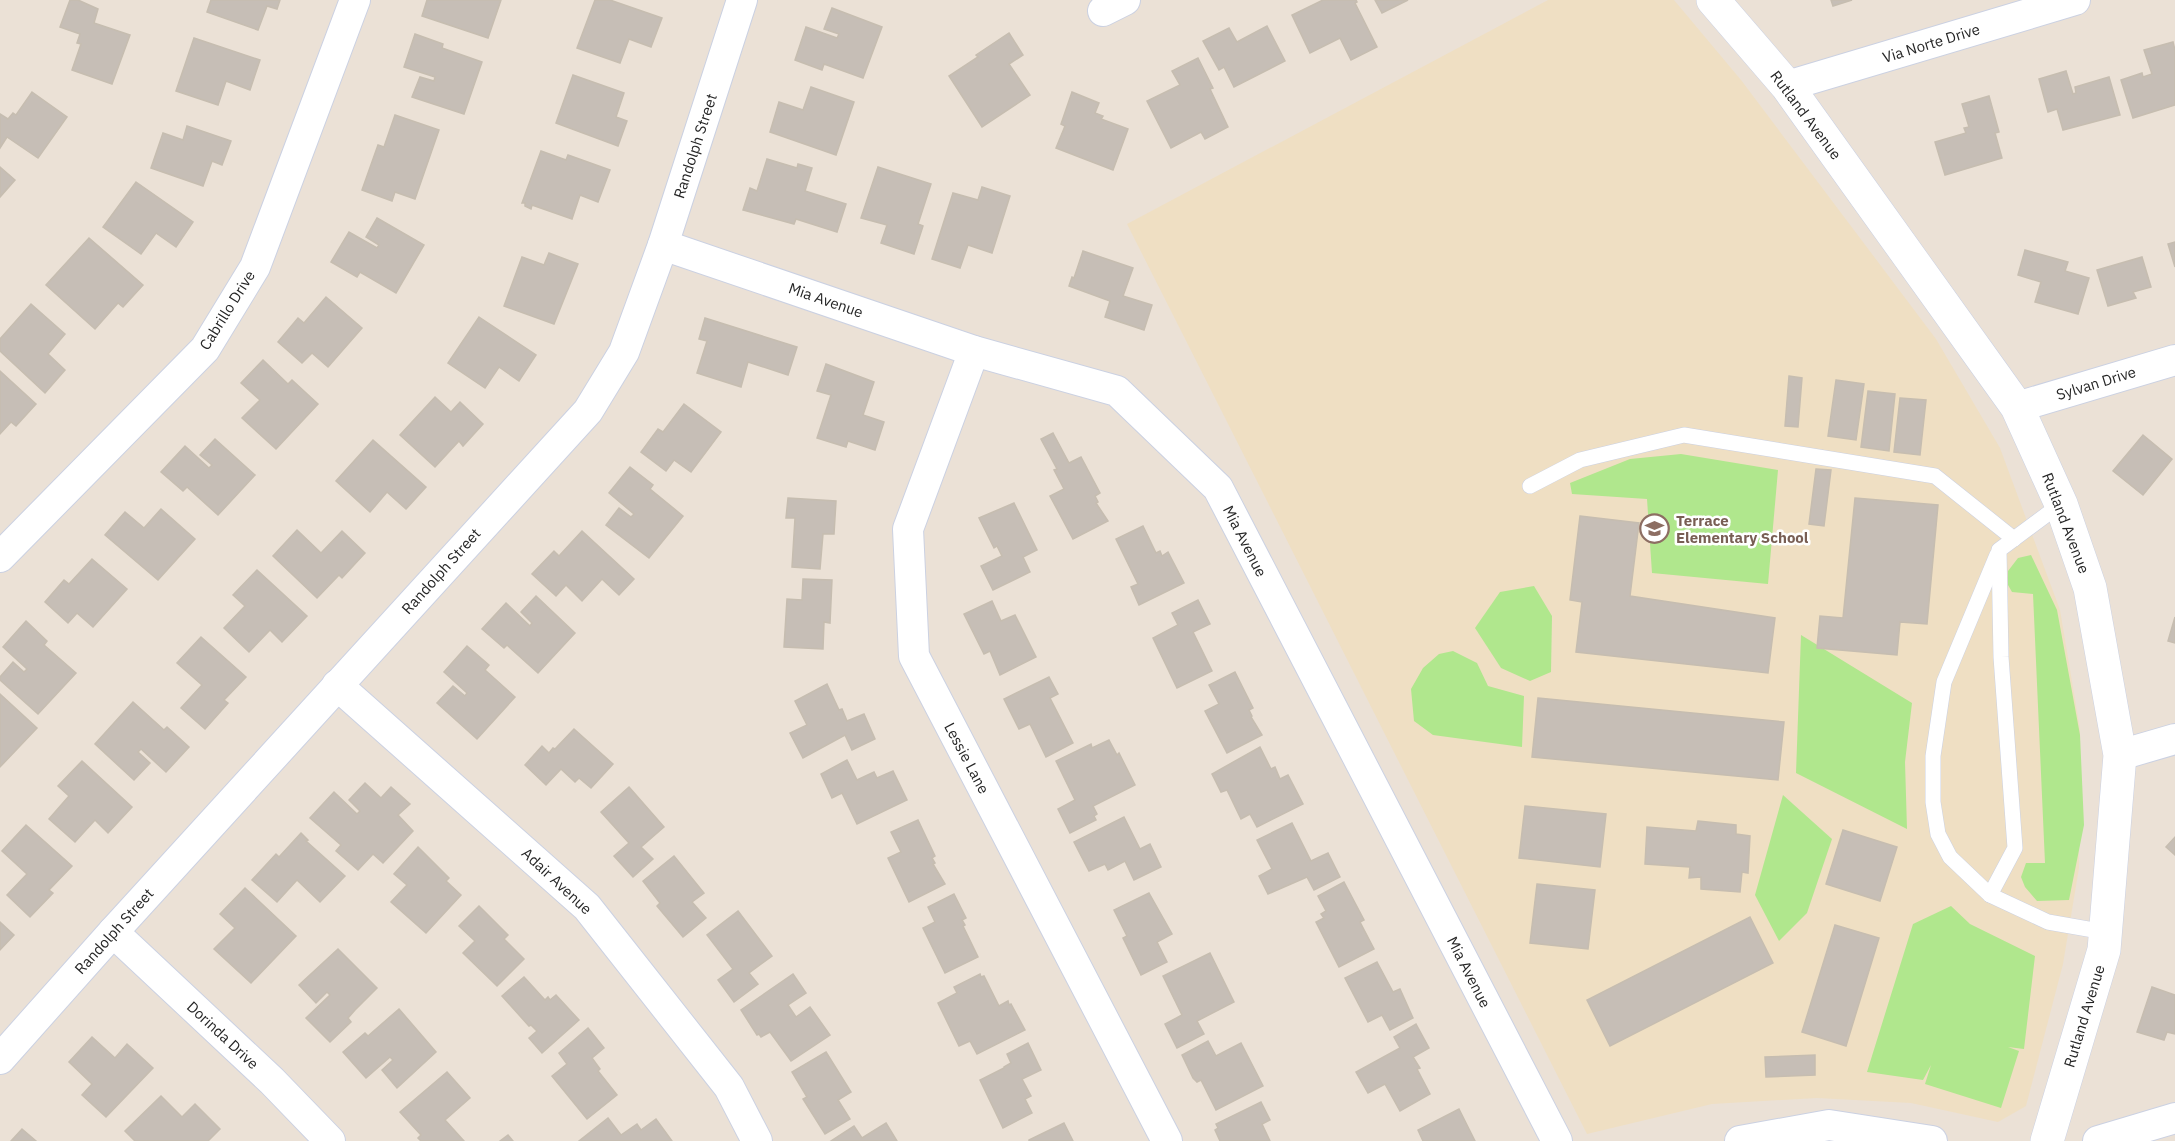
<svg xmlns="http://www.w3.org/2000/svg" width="2175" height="1141" viewBox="0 0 2175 1141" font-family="'IBM Plex Sans',sans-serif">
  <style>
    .education { fill: #efdfc3 }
    .green { fill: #b0e78d }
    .building { fill: #c6beb6; stroke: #c6bdb0; stroke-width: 1.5 }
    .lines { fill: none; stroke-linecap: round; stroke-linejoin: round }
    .service-casing { stroke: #cbd1e2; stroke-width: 16 }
    .minor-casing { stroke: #cbd1e2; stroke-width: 32 }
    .tertiary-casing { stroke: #cbd1e2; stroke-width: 34 }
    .service { stroke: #fff; stroke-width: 15 }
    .minor { stroke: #fff; stroke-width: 30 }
    .tertiary { stroke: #fff; stroke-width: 33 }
    .labels { text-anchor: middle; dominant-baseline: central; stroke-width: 5; stroke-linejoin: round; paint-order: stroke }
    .street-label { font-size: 15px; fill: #262626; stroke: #fff }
    .education-label { font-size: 15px; font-weight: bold; fill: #785e54; stroke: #fff; text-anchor: start }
  </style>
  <rect width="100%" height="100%" fill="#ebe1d6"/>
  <path class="education" d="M1548 0H1674L1741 80 1936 339 2000 448 2060 610 2080 729 2079 868 2063 964 2026 1106 1998 1122 1911 1103 1817 1098 1712 1104 1587 1134 1127 224Z"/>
  <g class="green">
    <path d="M1681 454 1778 470 1768 584 1652 573 1647 499 1572 494 1570 483 1630 459Z"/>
    <path d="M2031 555 2057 610 2080 735 2084 825 2069 900 2037 901 2025 887 2021 877 2026 863H2045L2033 594 2012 592 2008 585V571L2018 558Z"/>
    <path d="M1534 586 1552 616 1551 672 1530 681 1501 668 1475 628 1500 592Z"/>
    <path d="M1801 635 1912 703 1905 762 1907 829 1796 773Z"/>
    <path d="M1453 651 1477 663 1488 686 1524 696 1522 747 1433 735 1414 721 1411 689 1423 668 1439 654Z"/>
    <path d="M1783 795 1832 839 1807 913 1779 941 1755 895Z"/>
    <path d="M1951 906 1970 924 2035 956 2024 1049 2008 1047 2019 1051 2001 1108 1925 1084 1931 1065 1923 1080 1867 1072 1913 924Z"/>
  </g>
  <g class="building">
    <path d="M70 0H78L98 9 94 23 130 35 112 84 72 70 81 44 77 43 80 34 60 27Z"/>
    <path d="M211 0H280L277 9 267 6 258 30 207 12Z"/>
    <path d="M427 0H501L488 38 422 16Z"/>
    <path d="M595 0H610L662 18 651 47 629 39 620 63 577 48Z"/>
    <path d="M1323 0H1356L1357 2 1355 3 1377 47 1351 60 1340 38 1310 53 1292 15Z"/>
    <path d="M1375 0H1408L1382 13Z"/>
    <path d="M1831 0H1852L1833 6Z"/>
    <path d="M832 8 882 27 863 78 824 64 822 70 795 60 806 27 837 38 839 34 824 29Z"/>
    <path d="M1267 26 1285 61 1234 87 1224 67 1219 70 1203 41 1229 28 1237 42Z"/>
    <path d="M1009 33 1023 55 1009 64 1030 95 982 127 949 76 978 57 976 55Z"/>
    <path d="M415 34 443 44 442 48 482 62 464 114 412 97 420 77 434 81 435 77 404 67Z"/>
    <path d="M194 38 260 60 250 90 226 81 218 105 176 91Z"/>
    <path d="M2173 42 2175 50V105L2133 118 2121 80 2142 73 2143 77 2152 74 2144 50Z"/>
    <path d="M1198 58 1213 88 1210 89 1228 127 1205 139 1201 132 1171 148 1147 101 1180 85 1172 71Z"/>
    <path d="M2066 71 2073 94 2076 93 2075 87 2109 77 2120 115 2063 130 2057 109 2048 112 2039 79Z"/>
    <path d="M573 75 624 93 616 117 627 121 618 146 556 123Z"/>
    <path d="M811 87 854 102 836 155 770 132 779 102 803 110Z"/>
    <path d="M32 92 67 117 38 158 7 137 0 148V114L8 119 13 113 16 115Z"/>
    <path d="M1072 92 1099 103 1095 113 1103 116 1101 119 1128 129 1113 170 1056 148 1065 126 1061 124Z"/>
    <path d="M1989 96 1999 132 1995 133 2002 158 1945 175 1935 142 1966 133 1964 128 1969 127 1962 104Z"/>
    <path d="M395 115 439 130 415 199 395 192 392 201 362 190 378 145 384 147Z"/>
    <path d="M187 126 231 141 222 165 212 161 203 186 151 168 163 133 183 140Z"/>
    <path d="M541 151 566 160 568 155 610 170 598 202 580 195 572 219 532 205 531 209 525 206V203H522Z"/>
    <path d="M767 159 797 168 798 164 812 168 805 191 846 204 837 232 796 219 794 224 743 210 750 188 757 191Z"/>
    <path d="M0 167 15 180 0 197Z"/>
    <path d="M878 167 931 184 918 224 923 226 914 254 881 243 887 225 861 218Z"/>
    <path d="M136 182 193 222 176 247 156 233 141 254 103 227Z"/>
    <path d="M982 187 1010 196 992 253 968 245 960 268 932 259 953 193 978 200Z"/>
    <path d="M377 218 424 245 396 293 360 272 357 277 331 262 349 232 377 248 379 245 366 237Z"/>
    <path d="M89 238 143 285 123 307 118 303 95 329 46 285Z"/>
    <path d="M2175 242V267L2168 244Z"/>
    <path d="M2025 250 2068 262 2065 271 2089 278 2078 314 2035 302 2041 282 2018 275Z"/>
    <path d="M1083 251 1133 268 1123 296 1152 305 1144 330 1105 317 1110 301 1069 286 1072 277 1074 278Z"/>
    <path d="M549 253 578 264 554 324 504 306 522 257 544 265Z"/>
    <path d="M2142 257 2151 287 2133 292 2136 298 2108 306 2097 270Z"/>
    <path d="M326 297 362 328 328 367 312 353 302 363 278 342 298 318 304 323Z"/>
    <path d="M31 304 65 334 48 354 65 370 45 393 0 351V339Z"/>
    <path d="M479 317 536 355 519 381 499 367 485 388 448 363Z"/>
    <path d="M705 318 797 347 788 375 748 362 741 387 697 373 707 341 699 339Z"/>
    <path d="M263 360 288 384 292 380 318 404 276 449 242 418 260 400 241 383Z"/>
    <path d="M826 364 874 382 863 415 884 422 875 450 848 441 846 447 817 438 831 395 817 391Z"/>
    <path d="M0 371 36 404 16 426 11 422 0 434Z"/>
    <path d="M1789 376 1802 378 1798 427 1785 426Z"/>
    <path d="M1836 380 1864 384 1856 440 1828 436Z"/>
    <path d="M1868 391 1895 394 1889 451 1861 447Z"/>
    <path d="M435 397 451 412 460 402 483 424 463 446 459 441 435 467 400 435Z"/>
    <path d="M1900 398 1926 400 1920 455 1894 452Z"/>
    <path d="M684 404 721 432 691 472 674 460 666 471 641 452 658 429 663 432Z"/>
    <path d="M1053 433 1069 463 1081 457 1100 493 1095 496 1098 502 1096 503 1108 521 1073 539 1050 496 1064 489 1054 470 1057 469 1041 439Z"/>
    <path d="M2143 435 2172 459 2143 495 2113 471Z"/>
    <path d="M215 439 255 475 218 515 187 487 183 491 161 472 185 446 209 468 212 465 200 455Z"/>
    <path d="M373 440 426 487 406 509 387 492 370 512 336 481Z"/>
    <path d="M630 467 653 485 650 489 683 516 649 558 606 525 619 508 631 517 634 514 609 493Z"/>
    <path d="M1816 469 1831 470 1824 526 1809 524Z"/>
    <path d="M788 498 836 501 834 534H823L820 569 792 567 795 518H786Z"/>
    <path d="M1855 498 1938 505 1927 624 1900 622 1897 655 1817 648 1820 616 1843 618Z"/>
    <path d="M1014 503 1037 550 1023 557 1030 572 993 590 981 566 1002 556 997 546 994 548 979 518Z"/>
    <path d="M161 509 195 539 158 580 105 535 125 512 144 528Z"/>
    <path d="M1580 516 1639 523 1630 596 1775 618 1768 673 1576 652 1582 602 1570 600Z"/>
    <path d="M1143 526 1156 553 1160 551 1162 556 1168 552 1184 583 1139 605 1131 587 1138 584 1116 539Z"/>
    <path d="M297 530 321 553 342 531 365 553 342 578 339 575 317 598 273 556Z"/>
    <path d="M582 531 634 579 619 595 602 579 582 601 566 585 556 596 532 574 554 551 559 556Z"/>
    <path d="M92 559 127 589 93 627 77 613 68 623 45 602 64 580 69 584Z"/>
    <path d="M257 570 307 616 282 642 270 630 249 652 224 628 245 606 233 595Z"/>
    <path d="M803 579 832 580 830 623 824 622 823 649 784 647 787 599 802 600Z"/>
    <path d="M536 596 575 633 538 673 507 645 504 648 482 629 506 603 530 626 532 623 521 612Z"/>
    <path d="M1198 600 1210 624 1193 632 1212 671 1177 688 1153 638 1178 625 1172 613Z"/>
    <path d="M992 601 1001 621 1015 615 1036 657 1000 675 990 651 984 654 964 614Z"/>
    <path d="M2175 617V643L2168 641Z"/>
    <path d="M26 621 47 641 44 645 76 673 38 714 0 680V677L13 662 24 672 27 669 3 647Z"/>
    <path d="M201 637 246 677 224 700 228 703 205 729 181 708 202 685 177 663Z"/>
    <path d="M467 646 489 665 485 670 515 697 477 739 437 703 453 686 465 696 467 693 444 672Z"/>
    <path d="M1235 672 1253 708 1249 710 1252 716 1251 717 1262 735 1227 753 1205 711 1219 704 1209 685Z"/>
    <path d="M1049 677 1058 694 1050 698 1073 743 1046 757 1030 724 1019 729 1004 699Z"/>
    <path d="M827 684 839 710 842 709 847 721 864 714 875 739 852 750 845 735 803 758 790 733 807 725 795 701Z"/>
    <path d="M0 694 37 728 0 767Z"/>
    <path d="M1538 698 1784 722 1778 780 1532 757Z"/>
    <path d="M133 702 164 730 167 727 189 747 166 772 141 749 138 752 150 763 134 780 95 744Z"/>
    <path d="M574 729 613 764 591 788 579 778 575 782 561 769 546 785 525 765 542 746 549 753 553 748 555 749Z"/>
    <path d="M1109 740 1117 755 1119 753 1135 785 1093 806 1097 814 1094 816 1096 820 1070 833 1058 809 1075 800 1056 761 1091 744 1092 748Z"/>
    <path d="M1260 747 1271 769 1275 767 1280 779 1288 775 1303 804 1257 827 1250 814 1241 819 1227 790 1221 792 1212 774Z"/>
    <path d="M847 760 857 780 874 772 877 778 893 771 907 800 857 824 842 793 832 798 821 774Z"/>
    <path d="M82 761 132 807 108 833 95 820 75 842 49 819 69 796 58 786Z"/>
    <path d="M365 783 381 798 391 787 410 804 398 815 413 831 383 863 373 854 358 870 336 851 341 845 310 818 334 792 357 814 360 811 349 800Z"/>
    <path d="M629 787 664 827 641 847 653 859 633 877 614 856 629 843 601 812Z"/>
    <path d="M1525 806 1606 814 1600 867 1519 858Z"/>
    <path d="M1124 817 1140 849 1150 844 1161 867 1134 880 1125 861 1108 870 1105 864 1089 871 1074 842Z"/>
    <path d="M918 820 935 856 932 858 935 863 933 864 945 884 909 902 888 858 901 852 891 832Z"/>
    <path d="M1698 821 1736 825V834L1750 836 1748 873 1742 872 1740 892 1701 889V877L1689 878 1690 867 1645 864 1647 827 1696 831Z"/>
    <path d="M1292 823 1311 861 1328 853 1340 877 1314 890 1307 877 1268 894 1259 876 1272 869 1257 840Z"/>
    <path d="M26 825 72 866 49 890 53 893 30 917 7 895 27 874 2 851Z"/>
    <path d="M1843 830 1897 847 1880 901 1826 884Z"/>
    <path d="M301 833 308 840 306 841 345 876 320 902 297 880 277 902 252 880 276 854 279 857Z"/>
    <path d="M2175 837V855L2166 847Z"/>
    <path d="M418 847 449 878 446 881 461 895 426 933 391 902 407 885 394 874Z"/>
    <path d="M674 856 704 893 692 902 706 918 683 937 657 906 660 903 643 881Z"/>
    <path d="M1344 882 1364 920 1360 922 1374 949 1339 967 1316 922 1324 918 1321 914 1326 911 1318 896Z"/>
    <path d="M1537 884 1595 890 1588 949 1530 943Z"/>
    <path d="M245 888 296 936 251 983 214 949 235 928 220 914Z"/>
    <path d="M1149 893 1172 934 1157 942 1167 962 1141 975 1123 938 1127 936 1114 910Z"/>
    <path d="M954 894 966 918 962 920 965 925 963 926 978 957 945 973 923 928 935 922 928 907Z"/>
    <path d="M479 906 508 935 504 939 524 959 497 986 463 953 475 941 459 926Z"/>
    <path d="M738 911 772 956 749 973 758 984 734 1002 718 980 733 969 707 935Z"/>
    <path d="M1750 917 1773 963 1610 1046 1587 1000Z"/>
    <path d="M0 922 14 935 0 950Z"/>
    <path d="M1835 925 1879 938 1846 1046 1802 1032Z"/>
    <path d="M338 949 377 988 355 1010 348 1018 351 1022 330 1042 306 1018 330 995 327 992 316 1003 299 985Z"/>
    <path d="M1210 953 1234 1002 1197 1021 1204 1034 1177 1048 1165 1024 1182 1015 1163 976Z"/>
    <path d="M1377 962 1393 992 1400 989 1413 1018 1390 1030 1382 1015 1368 1022 1345 978Z"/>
    <path d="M793 974 806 993 788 1005 796 1017 810 1007 830 1035 791 1061 770 1032 761 1037 759 1034 757 1035 741 1010Z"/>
    <path d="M980 974 981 977 984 976 999 1006 1008 1001 1009 1005 1011 1004 1025 1030 977 1054 970 1041 959 1046 938 1003 957 993 954 987Z"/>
    <path d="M524 977 545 1000 548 997 550 1000 556 995 579 1020 542 1053 529 1038 537 1031 531 1025 529 1026 502 996Z"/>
    <path d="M2152 987 2175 995V1034L2167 1032 2164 1040 2137 1032Z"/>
    <path d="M399 1009 436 1052 397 1088 382 1070 393 1060 390 1057 366 1078 343 1052 365 1033 368 1036Z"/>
    <path d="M1416 1024 1429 1048 1413 1057 1420 1068 1417 1069 1430 1094 1400 1111 1385 1084 1368 1093 1356 1072 1400 1048 1394 1037Z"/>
    <path d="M588 1028 604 1048 592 1058 600 1069 598 1071 617 1095 587 1119 552 1076 567 1064 559 1053Z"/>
    <path d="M92 1037 115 1058 127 1044 153 1068 106 1117 82 1095 92 1084 69 1062Z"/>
    <path d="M1208 1041 1216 1056 1241 1043 1263 1086 1216 1110 1201 1080 1197 1082 1193 1078 1182 1055Z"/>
    <path d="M1028 1043 1041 1070 1022 1079 1031 1096 1025 1099 1032 1113 1003 1128 980 1080 1004 1068V1067L1011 1063 1007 1054Z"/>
    <path d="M826 1052 851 1092 838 1100 850 1119 825 1134 803 1099 807 1097 792 1072Z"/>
    <path d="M1815 1055V1075L1766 1077 1765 1057Z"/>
    <path d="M447 1072 470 1098 445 1120 464 1141H421L418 1138 421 1135 400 1112Z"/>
    <path d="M161 1096 182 1117 195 1104 220 1129 208 1141H135L125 1131Z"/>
    <path d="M1261 1102 1270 1120 1262 1124 1270 1141H1220L1215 1130 1218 1128 1216 1124Z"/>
    <path d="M1459 1109 1475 1141H1423L1418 1130Z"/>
    <path d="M608 1118 621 1135 637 1124 641 1130 656 1119 672 1141H579Z"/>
    <path d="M886 1123 897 1141H831L854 1126 862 1138Z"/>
    <path d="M1064 1123 1073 1141H1029V1140Z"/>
    <path d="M22 1129 36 1141H11Z"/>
    <path d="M508 1135 513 1141H500Z"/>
  </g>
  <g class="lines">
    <defs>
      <g id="service">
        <path d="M1530 486 1580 460 1684 435 1935 476 2014 539"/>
        <path d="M2061 504 1999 550 2001 657 2015 848 1990 895 2048 922 2105 932"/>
        <path d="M1990 895 1950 857 1938 834 1933 802V756L1944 682 1997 555"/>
      </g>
      <g id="minor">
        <path d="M1103 11 1125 0"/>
        <path d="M1787 86 2075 0"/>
        <path d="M663 245 974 351 1117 391 1218 488 1557 1141"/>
        <path d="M974 351 908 529 914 656 1167 1141"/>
        <path d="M2017 407 2175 360"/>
        <path d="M0 557 205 349 255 267 355 0"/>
        <path d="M337 685 587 907 729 1087 757 1141"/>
        <path d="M2120 755 2175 739"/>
        <path d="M113 932 272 1081 330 1141"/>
        <path d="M0 1059 113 932 588 411 624 352 663 245 742 0"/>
        <path d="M1740 1141 1829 1125 1932 1141"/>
        <path d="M2098 1141 2175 1118"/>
      </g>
      <path id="tertiary" d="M1713 0 1787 86 2017 407 2061 504 2090 588 2120 755 2104 950 2047 1141"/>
    </defs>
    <use href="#service" class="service-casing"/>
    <use href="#minor" class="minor-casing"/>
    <use href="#tertiary" class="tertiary-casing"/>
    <use href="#service" class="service"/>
    <use href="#minor" class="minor"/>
    <use href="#tertiary" class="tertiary"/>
  </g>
  <defs>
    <symbol id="school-ring" viewBox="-11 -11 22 22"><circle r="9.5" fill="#fff" stroke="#8d6e63" stroke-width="1.5"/><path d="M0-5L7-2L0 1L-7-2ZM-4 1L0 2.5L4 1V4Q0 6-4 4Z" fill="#8d6e63"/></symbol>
  </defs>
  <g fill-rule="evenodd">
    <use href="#school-ring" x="1638" y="512" width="33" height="33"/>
  </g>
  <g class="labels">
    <g class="street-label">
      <text transform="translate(1931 43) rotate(-17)">Via Norte Drive</text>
      <text transform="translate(1806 115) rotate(53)">Rutland Avenue</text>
      <text transform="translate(695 146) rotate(-72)">Randolph Street</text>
      <text transform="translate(826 300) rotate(19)">Mia Avenue</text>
      <text transform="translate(227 310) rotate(-58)">Cabrillo Drive</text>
      <text transform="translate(2096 383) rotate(-17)">Sylvan Drive</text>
      <text transform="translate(2066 523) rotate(69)">Rutland Avenue</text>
      <text transform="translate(1245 541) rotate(63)">Mia Avenue</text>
      <text transform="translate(441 571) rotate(-48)">Randolph Street</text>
      <text transform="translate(967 758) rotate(62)">Lessie Lane</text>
      <text transform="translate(557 881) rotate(43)">Adair Avenue</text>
      <text transform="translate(114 931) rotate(-48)">Randolph Street</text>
      <text transform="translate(1469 972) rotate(63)">Mia Avenue</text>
      <text transform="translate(2084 1016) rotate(-73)">Rutland Avenue</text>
      <text transform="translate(223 1035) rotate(43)">Dorinda Drive</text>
    </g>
    <g class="education-label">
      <text x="1676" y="520">Terrace<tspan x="1676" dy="17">Elementary School</tspan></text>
    </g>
  </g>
</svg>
